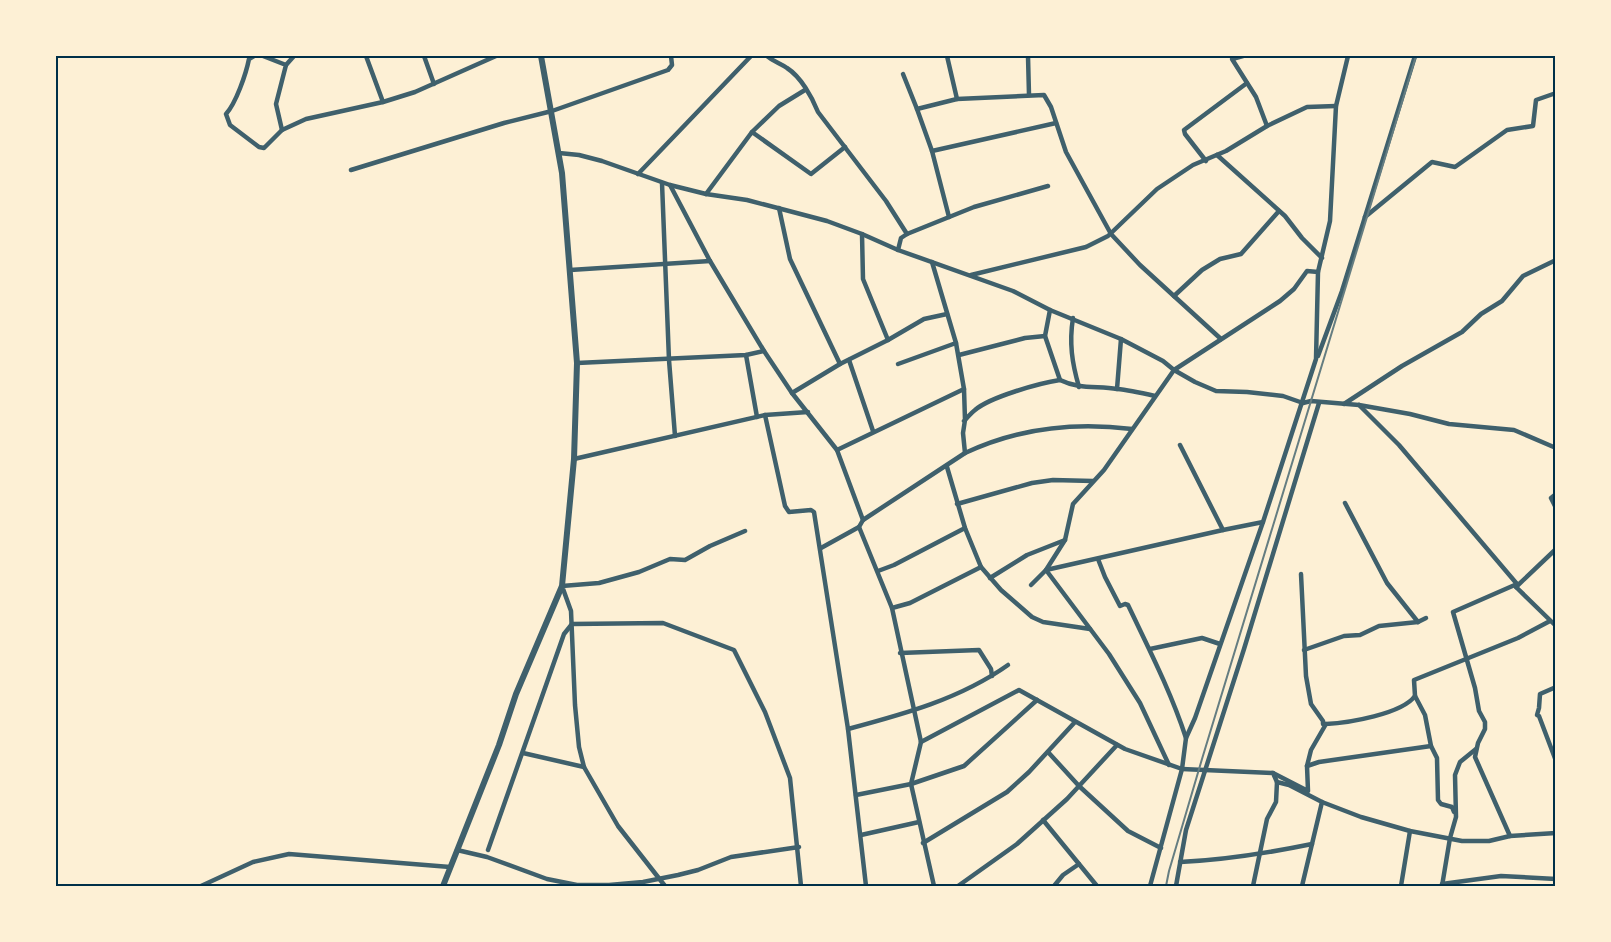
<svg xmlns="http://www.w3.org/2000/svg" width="1611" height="942" viewBox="0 0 1611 942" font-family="'Space Grotesk',sans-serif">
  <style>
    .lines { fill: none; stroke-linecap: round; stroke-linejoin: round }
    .minor { stroke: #3f606c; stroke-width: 4.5 }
    .tertiary { stroke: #3f606c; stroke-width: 6 }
    .rail { stroke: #657d81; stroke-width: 2 }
    .neatline { fill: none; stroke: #003049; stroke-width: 2 }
  </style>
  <rect width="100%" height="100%" fill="#fdf0d5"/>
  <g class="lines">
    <g class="minor">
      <path d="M254 56 249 59C246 74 236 103 226 114L230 125 259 147 264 148 282 130 306 119 383 102 415 92 496 56"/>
      <path d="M263 56 286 65 276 104 282 130"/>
      <path d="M366 56 383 102"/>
      <path d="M424 56 434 84"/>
      <path d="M767 56C774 62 780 63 787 68 801 77 812 97 818 112L886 201 907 234"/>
      <path d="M947 56 957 99"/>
      <path d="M1028 56 1029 95"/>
      <path d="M1243 56 1232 59 1256 97 1267 126"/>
      <path d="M286 65 294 56"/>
      <path d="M903 74 917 109"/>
      <path d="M752 132 779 106 805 90"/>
      <path d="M932 151 1056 123"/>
      <path d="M559 153 579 155 602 161 670 185 706 194 747 200 827 221 862 234 898 250 1013 291 1050 310 1121 339 1163 361 1174 370 1195 382 1216 391 1247 392 1283 396 1303 403 1311 401 1359 405 1410 414 1449 424 1514 430 1556 448"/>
      <path d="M1217 155 1285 216 1302 238 1322 258"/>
      <path d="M1206 161 1185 134 1184 130 1247 83"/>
      <path d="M351 170 504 123 552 111 668 70 672 65 671 56"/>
      <path d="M638 174 751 56"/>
      <path d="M662 183 669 360 675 436"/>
      <path d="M670 185 710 261 764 351 792 393 837 450 863 520 859 527 892 608 921 742 911 784 934 886"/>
      <path d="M706 194 752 132 811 174 845 147"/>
      <path d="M779 208 790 259 840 364"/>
      <path d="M949 217 932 151 917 109 957 99 1044 95 1051 107 1066 152 1111 234 1140 265 1221 339"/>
      <path d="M1365 217 1432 162 1455 167 1507 130 1533 126 1536 100 1556 93"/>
      <path d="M898 250 901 238 907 234 974 207 1048 186"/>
      <path d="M932 262 956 343 964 389 965 420C968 417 971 413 975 410 990 397 1040 383 1060 380L1045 336 1050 310"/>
      <path d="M570 270 710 261"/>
      <path d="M971 275 1086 247 1108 236 1157 189 1193 165 1226 151 1267 126 1307 107 1336 106"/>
      <path d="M1174 296 1202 270 1220 259 1241 254 1279 211"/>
      <path d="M1073 318C1069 343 1072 363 1079 387"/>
      <path d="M888 340 924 319 947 314"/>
      <path d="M746 355 757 417"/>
      <path d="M959 355 1025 338 1045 336"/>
      <path d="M1318 356 1342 291 1415 56"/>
      <path d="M849 360 873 431"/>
      <path d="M577 363 746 355 764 351"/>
      <path d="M898 364 956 343"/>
      <path d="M1060 380C1078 389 1097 386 1117 389 1129 390 1142 393 1155 396"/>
      <path d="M1117 389 1121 339"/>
      <path d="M792 393 840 364 888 340 863 279 862 234"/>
      <path d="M1344 404 1402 366 1462 332 1481 314 1502 301 1523 276 1556 260"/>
      <path d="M1359 405 1399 445 1517 584 1516 587 1556 626"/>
      <path d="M765 415 808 412"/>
      <path d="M964 421 965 420 963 433 965 453C1018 428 1076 422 1132 429"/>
      <path d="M1180 445 1223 530"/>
      <path d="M837 450 964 389"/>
      <path d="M574 459 765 415 785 506 789 512 811 510 814 512 848 729 866 886"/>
      <path d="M947 467 965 528 981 567 1001 590 1032 617 1043 622 1090 629"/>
      <path d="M1556 494 1551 498 1556 508"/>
      <path d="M1345 503 1387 583 1418 622"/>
      <path d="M957 504 1032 483 1053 480 1093 481"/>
      <path d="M863 520 965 453"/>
      <path d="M821 548 859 527"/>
      <path d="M1098 559 1105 577 1120 606 1125 604 1128 605C1149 649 1171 692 1186 738"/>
      <path d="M878 571 894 565 965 528"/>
      <path d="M1301 574 1306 676 1311 704 1323 721V724H1326"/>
      <path d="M990 578 1027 555 1065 540"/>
      <path d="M1031 585 1046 570 1223 530 1263 522"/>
      <path d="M1516 587 1556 549"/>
      <path d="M892 608 910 603 981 567"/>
      <path d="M1150 649 1202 638 1220 644"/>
      <path d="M1304 650 1344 636 1360 635 1379 626 1418 622 1426 618"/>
      <path d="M900 653 979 650 991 669 992 676"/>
      <path d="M1556 687 1540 694 1539 708 1537 715 1539 716 1556 761"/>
      <path d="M1415 696 1425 715 1431 746 1437 758 1438 800 1441 804 1452 807 1454 812"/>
      <path d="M848 729C904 714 960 699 1008 665"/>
      <path d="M921 742 1019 690 1125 749 1182 769 1273 773 1277 782 1289 785 1322 802 1361 817 1410 831 1462 841H1489L1510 836 1556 833"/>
      <path d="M1048 752 1079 786 1128 831 1161 848"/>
      <path d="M523 753 584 767"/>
      <path d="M1169 765 1140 703 1109 654 1046 570 1065 540 1073 504 1104 470 1174 370 1280 301 1294 289 1307 271 1318 272"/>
      <path d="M1307 766 1319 762 1431 746"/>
      <path d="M1273 773 1308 791 1307 766 1311 750 1326 724C1348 723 1402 714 1415 696L1414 680 1518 638 1550 621"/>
      <path d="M856 795 911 784 964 766 1037 700"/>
      <path d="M1043 820 1097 886"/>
      <path d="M861 835 919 822"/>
      <path d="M1510 836 1475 757 1478 743 1485 729V722L1479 711 1475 688 1453 612 1517 584"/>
      <path d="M923 843 1007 792 1029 772 1075 722"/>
      <path d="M457 850 487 857 547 879 577 885H609L643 882 678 875 698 870 731 857 799 847"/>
      <path d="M488 850 564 634 572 624 663 623 734 650 765 712 790 778 801 886"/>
      <path d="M1180 862C1225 860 1268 853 1312 844"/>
      <path d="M1442 884 1501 876 1556 879"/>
      <path d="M201 886 253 862 289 854 450 867"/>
      <path d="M665 886 618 826 584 767 579 747 575 705 571 611 562 586 599 583 639 572 670 559 685 560 710 546 745 531"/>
      <path d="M958 886 1017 844 1067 799 1117 745"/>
      <path d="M1054 886 1063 875 1079 864"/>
      <path d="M1150 886 1182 769 1186 738 1195 718 1263 522 1316 359 1318 272 1330 221 1336 106 1348 56"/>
      <path d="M1176 886 1186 830 1244 649 1319 403"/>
      <path d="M1253 886 1267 819 1276 802 1277 782"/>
      <path d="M1302 886 1322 802"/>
      <path d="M1401 886 1410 831"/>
      <path d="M1442 886 1450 838 1456 817 1455 775 1460 762 1476 749"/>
    </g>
    <path class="tertiary" d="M443 886 499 745 516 694 562 586 574 459 577 363 562 173 541 56"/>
    <path class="rail" d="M1166 886 1169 871 1202 759 1416 56"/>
  </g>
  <rect width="1611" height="942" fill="none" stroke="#fdf0d5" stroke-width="114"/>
  <rect x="57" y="57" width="1497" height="828" class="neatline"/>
</svg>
